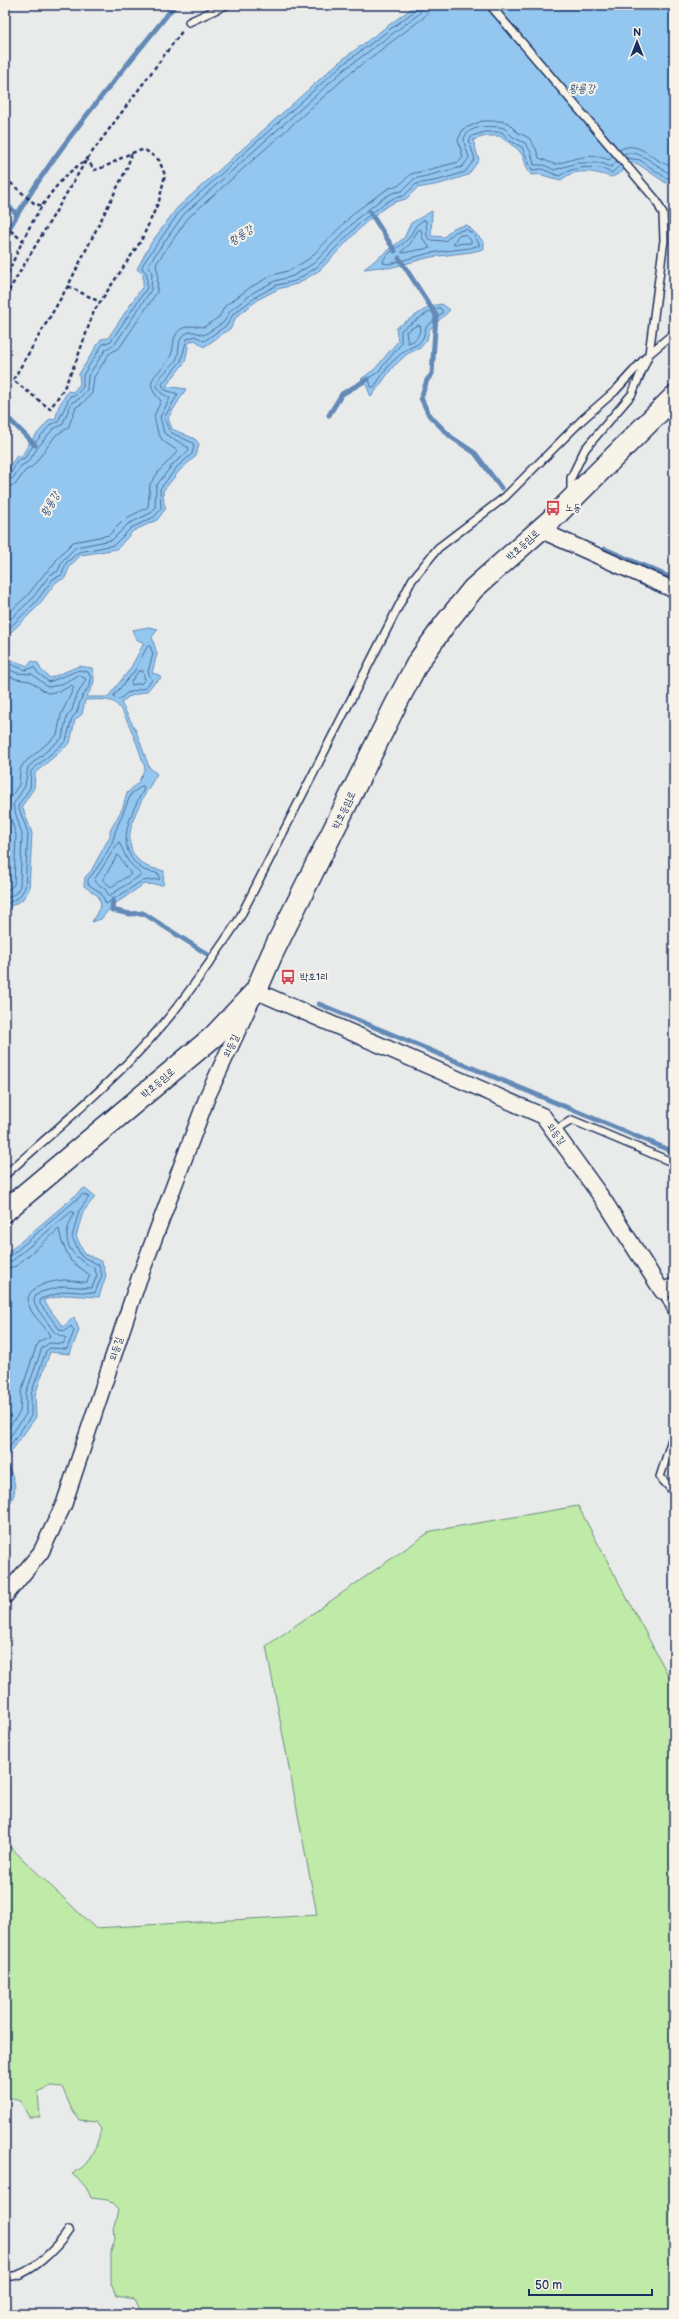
<svg xmlns="http://www.w3.org/2000/svg" width="679" height="2319" viewBox="0 0 679 2319" font-family="'Balsamiq Sans','Poor Story',sans-serif">
  <style>
    .green { fill: #bfeaa7; stroke: #6d8c82 }
    .water { fill: #93c7f0; stroke: #638ab6 }
    .lines { fill: none; stroke-linecap: round; stroke-linejoin: round }
    .shore { stroke: #4b6c98; stroke-width: 1 }
    .stream { stroke: #638ab6; stroke-width: 5 }
    .lane-casing { stroke: #1b2f5e; stroke-width: 10 }
    .street-casing { stroke: #1b2f5e; stroke-width: 18 }
    .secondary-casing { stroke: #1b2f5e; stroke-width: 24 }
    .path { stroke: #1b2f5e; stroke-width: 2.5; stroke-dasharray: 4 3; stroke-linecap: butt }
    .lane { stroke: #f7f3e8; stroke-width: 7 }
    .street { stroke: #f7f3e8; stroke-width: 15 }
    .secondary { stroke: #f7f3e8; stroke-width: 21 }
    .labels { text-anchor: middle; dominant-baseline: central; stroke-width: 4; stroke-linejoin: round; paint-order: stroke }
    .poi-label { font-size: 10px; fill: #1b2f5e; stroke: #f7f3e8; text-anchor: start }
    .street-label { font-size: 10px; fill: #1b2f5e; stroke: #f7f3e8 }
    .water-label { font-size: 11px; font-style: italic; fill: #395582; stroke: #f7f3e8 }
  </style>
  <rect width="100%" height="100%" fill="#e9ebeb"/>
  <filter id="ink" filterUnits="userSpaceOnUse"><feTurbulence type="fractalNoise" baseFrequency=".025" numOctaves="2"/><feDisplacementMap in="SourceGraphic" scale="8" xChannelSelector="R" yChannelSelector="G"/><feConvolveMatrix kernelMatrix="1 2 1 2 8 2 1 2 1" color-interpolation-filters="sRGB"/></filter>
  <g filter="url(#ink)">
    <path class="green" d="M578,1506L674,1686V2314H142L135,2299L116,2296L111,2284V2250L115,2239L114,2226L118,2210L108,2200L91,2198L86,2186L72,2174C91,2164 96,2149 101,2129L96,2122L79,2120L72,2110L62,2087L51,2086L38,2092L40,2117H29L20,2101L5,2097V1842L95,1928L317,1915L266,1646L431,1531Z"/>
    <path class="water" d="M416,5H674V180L666,183L638,164L628,162L622,172L612,177C595,172 576,167 561,180C548,178 543,173 531,175C525,168 526,159 520,152C517,147 506,142 500,136H486L473,140L479,160L468,175L440,184L417,188L406,199L395,202L384,208L365,223L320,270L297,284L278,289L259,299L236,317L231,328L204,347L195,340L189,342L185,362L166,386L186,389L168,418L172,429L195,439L199,444L196,456L180,470L163,491L164,504L166,508L157,520L133,531L117,549L81,555L70,566L65,578L56,582L38,606L6,637L11,642L5,649V475L17,455L22,456L30,442L50,419L55,420L59,406L68,391L73,392L80,384L79,374L101,339L108,338L143,286V274L137,269L151,243L177,208L339,62Z
      M432,211L431,236L444,237L453,228L467,225L484,242V249L471,252L431,257L389,268L380,267L364,269L404,238L411,223Z
      M442,304L450,310L429,330L427,340L420,348L407,354L393,367L371,397L365,382L361,379L375,369L398,341L396,328L430,306Z
      M149,627L158,629L152,637L157,654L152,673L159,675L161,678L154,683L147,691L128,697L121,703L136,731L149,767L157,774C143,798 110,845 146,866C151,869 159,869 164,871L163,885L144,884L112,906L101,919L92,922L101,905L98,896L84,886L85,877L91,871L110,836V831L123,807L127,793L138,783L145,768C140,753 127,712 115,703C109,698 93,700 85,700L82,714L75,720L70,743L35,773L34,788L22,806L32,833L29,890L22,900L7,908L5,916V651L6,658L28,666L32,661L38,663L41,670L50,678L79,666L92,668C96,681 94,686 86,697H108L130,669L144,643L136,639L132,630Z
      M84,1188L95,1197L83,1212L76,1236L84,1253L102,1262L106,1275L99,1297L66,1295L43,1300L63,1327L74,1317L79,1330L70,1354L50,1352L35,1395L36,1417L5,1460C17,1484 19,1489 5,1513V1255Z"/>
    <g class="lines">
      <path class="shore" d="M619,150C641,137 655,166 674,166
        M623,154C638,148 655,165 667,172H674
        M626,158L640,160L666,178L674,177
        M424,220L426,221L427,236L430,240L445,241L455,232L466,229L473,234L480,245L470,248L430,253L389,264L383,263C383,254 400,247 406,241C415,233 411,226 424,220Z
        M419,229L421,230L423,239L430,248L402,253V251L410,244Z
        M465,235L471,240V243L453,244L458,236Z
        M440,308L443,312L426,327L423,338L418,344L404,351L390,364L374,387H371L369,378L378,372L401,344V330L432,310Z
        M418,325L421,327C419,335 417,341 408,343L406,332Z
        M5,476L10,475L18,460L25,458L34,444L51,424L58,422L70,396L76,395L83,387V375L103,344L111,341L147,288V274L142,268L143,264L180,211L342,65L416,10L418,5
        M5,481L13,478L21,466L29,461L38,447L53,429L62,425L72,402L79,399L87,390L88,376L106,349L115,344L151,290L152,273L148,265L184,214L345,69L419,14L423,5
        M5,487L15,485L25,471L33,466L56,435L68,428L76,407L83,403L92,393L94,377L109,354L120,347L157,292L158,274L156,264L188,218L349,74L423,18L428,12L429,5
        M5,616L27,596L45,573L53,566L58,557L73,542L109,535L125,519L148,507L150,484L159,471L178,451L163,441L158,433L154,416L161,401C138,377 163,375 171,355C173,351 173,345 174,340C177,325 192,325 204,327L219,317L225,306L251,287L273,275L291,270L310,258L355,212L377,196L389,188L398,186L411,174L459,162L463,157L458,140L463,129L482,121H500L508,123L517,132L529,138L536,149L539,158C543,159 553,165 557,164C574,159 591,152 609,160L613,156
        M5,624L31,600L50,575L58,571L63,560L76,547L112,540L128,524L151,513L155,508L156,486L173,464L188,452L189,448L164,433L160,417L170,398L161,393L157,386C158,374 172,369 177,358C180,351 177,340 184,335C191,329 197,333 204,335L224,322L230,311L254,292L275,281L293,276L314,263L359,217L379,201L392,193L402,191L414,179L462,167L469,158C468,152 464,145 464,140C465,125 494,125 504,128L513,137L525,143L531,152L534,165H544L554,170L577,163H601L611,167L617,161
        M5,632L35,603L53,579L62,575L66,563L79,552L114,545L131,528L154,517L161,509L160,489L177,467L192,454L194,446L193,443L170,432L164,418L178,394L165,390L162,384L181,361L187,339L195,336L204,341L227,325L233,314L257,296L277,285L295,281L317,267L363,220L382,205L394,198L404,196L416,184L439,180L465,172L475,159L469,141L472,136L485,132H502L510,141L522,147L532,170L542,169L559,176C570,168 586,166 600,168C604,169 608,172 612,173L620,165
        M150,646L153,654L148,672L152,680L145,688L127,693L119,700L114,698V695L134,672L147,647Z
        M5,662L26,670L34,667L38,673L49,682L79,670L88,672L91,678L90,685L81,699L77,712L72,718L66,741L31,771L30,788L18,806L28,833L25,888L19,897L5,905
        M5,668L17,673L32,674L48,687L60,685L79,675L86,679L76,697L72,710L67,716L62,738L28,767L25,786L13,805L22,834L20,886L16,893L5,899
        M139,671H143L145,680L142,683L132,685L131,682Z
        M5,674L16,679L30,681L47,693L61,691L72,685L74,687L61,715L57,735L23,764L20,770L19,785L8,801V809L16,835L14,885L5,892
        M143,786L144,789C130,814 112,850 144,870C148,872 155,872 159,874L160,879L142,881L106,904L101,893L88,884V879C97,870 114,844 115,832L131,794Z
        M119,842L128,861L141,875L109,896L105,889L94,881Z
        M118,855L131,874L111,887L103,880Z
        M5,1258L9,1257L83,1194L89,1197L79,1211L72,1237L81,1256L99,1265L102,1275L95,1293L66,1291L40,1299V1304L60,1330L65,1331L71,1326L74,1331L67,1349L50,1348L46,1351L31,1394V1416L5,1453
        M5,1263L12,1261L72,1211L74,1213C71,1220 67,1228 67,1235C66,1252 82,1262 94,1268L97,1275L92,1288L64,1286L41,1292L35,1296L34,1302L36,1307L55,1333L66,1338L63,1344L49,1343L42,1348L26,1393V1414L5,1444
        M5,1269L16,1266L59,1229L62,1242L71,1261L90,1275L87,1282C80,1283 73,1280 65,1280C51,1281 20,1287 30,1308C34,1318 45,1325 50,1336L40,1341L36,1347L21,1392L20,1412L5,1433"/>
      <path class="stream" d="M5,203L17,214
        M370,212L395,251
        M5,236C51,152 116,80 175,5
        M399,258L436,315L432,374L427,380L421,398L429,415L451,437L475,453L501,488
        M5,415L35,445
        M329,415L342,394L368,379
        M605,549L674,579
        M113,900L112,910L130,914L143,913L207,954
        M319,1004L674,1152"/>
      <defs>
        <path id="lane" d="M490,5L656,200L663,214L664,240L649,354L632,394L585,449L571,478V493
          M189,22L226,5
          M554,1131L572,1120L674,1163
          M5,1175C60,1126 118,1078 165,1022C192,990 215,955 238,921L412,580L438,548L505,497L583,419L615,391L649,354L674,333
          M662,1291L674,1315
          M674,1433L660,1477L674,1492
          M5,2276C27,2280 58,2247 69,2230"/>
        <path id="street" d="M540,530L674,590
          M5,1596L41,1552L64,1504L139,1279L208,1095L256,991L543,1116L605,1202L662,1291L674,1286"/>
        <path id="secondary" d="M5,1211L214,1036L256,991L272,954L395,706L418,662L445,624L473,589L551,520L674,397"/>
      </defs>
      <use href="#lane" class="lane-casing"/>
      <use href="#street" class="street-casing"/>
      <use href="#secondary" class="secondary-casing"/>
      <path class="path" d="M5,178L35,204L43,206
        M5,226L22,240
        M5,280C20,245 38,204 65,177C71,170 80,165 87,159L94,170C114,166 124,152 145,150L159,160L165,175L159,201L141,241L94,311L77,359L63,390L50,409L13,380L68,286L127,168L132,152
        M68,286L100,302
        M5,297L87,159L183,30"/>
      <use href="#lane" class="lane"/>
      <use href="#street" class="street"/>
      <use href="#secondary" class="secondary"/>
    </g>
  </g>
  <defs>
    <symbol id="bus-bare" viewBox="-9 -9 18 18"><path d="M-5-6H5V4H4V6H2V4H-2V6H-4V4H-5ZM-3.5-4V0h7V-4ZM-3.5 1.2v1.5H-2V1.2ZM2 1.2v1.5H3.5V1.2Z" fill="#d1495b" stroke="#f7f3e8" stroke-width="2.5" paint-order="stroke"/></symbol>
  </defs>
  <g fill-rule="evenodd">
    <use href="#bus-bare" x="542" y="497" width="22" height="22"/>
    <use href="#bus-bare" x="277" y="966" width="22" height="22"/>
  </g>
  <g class="labels">
    <g class="poi-label">
      <text x="565" y="508">노동</text>
      <text x="300" y="977">박호1리</text>
    </g>
    <g class="street-label">
      <text transform="translate(523 545) rotate(-42)">박호등임로</text>
      <text transform="translate(344 810) rotate(-64)">박호등임로</text>
      <text transform="translate(231 1046) rotate(-65)">외등길</text>
      <text transform="translate(158 1083) rotate(-40)">박호등임로</text>
      <text transform="translate(556 1134) rotate(54)">외등길</text>
      <text transform="translate(116 1349) rotate(-72)">외등길</text>
    </g>
    <g class="water-label">
      <text x="582" y="88">황룡강</text>
      <text transform="translate(241 235) rotate(-33)">황룡강</text>
      <text transform="translate(50 504) rotate(-60)">황룡강</text>
    </g>
  </g>
  <rect width="679" height="2319" fill="none" stroke="#f7f3e8" stroke-width="20"/>
  <rect x="10" y="10" width="659" height="2299" fill="none" stroke="#1b2f5e" stroke-width="1.5" filter="url(#ink)"/>
  <g transform="translate(637 42)" stroke="#f7f3e8" stroke-width="3" paint-order="stroke">
  <path d="M0-3L7 15L0 10L-7 15Z" fill="#1b2f5e"/>
  <text y="-6" font-size="11" font-weight="bold" text-anchor="middle" fill="#1b2f5e">N</text>
  </g>
  <path d="M529 2289v6h123v-6" fill="none" stroke="#1b2f5e" stroke-width="2"/>
  <text x="535" y="2289" font-size="12" fill="#1b2f5e" stroke="#f7f3e8" stroke-width="3" paint-order="stroke">50 m</text>
</svg>
